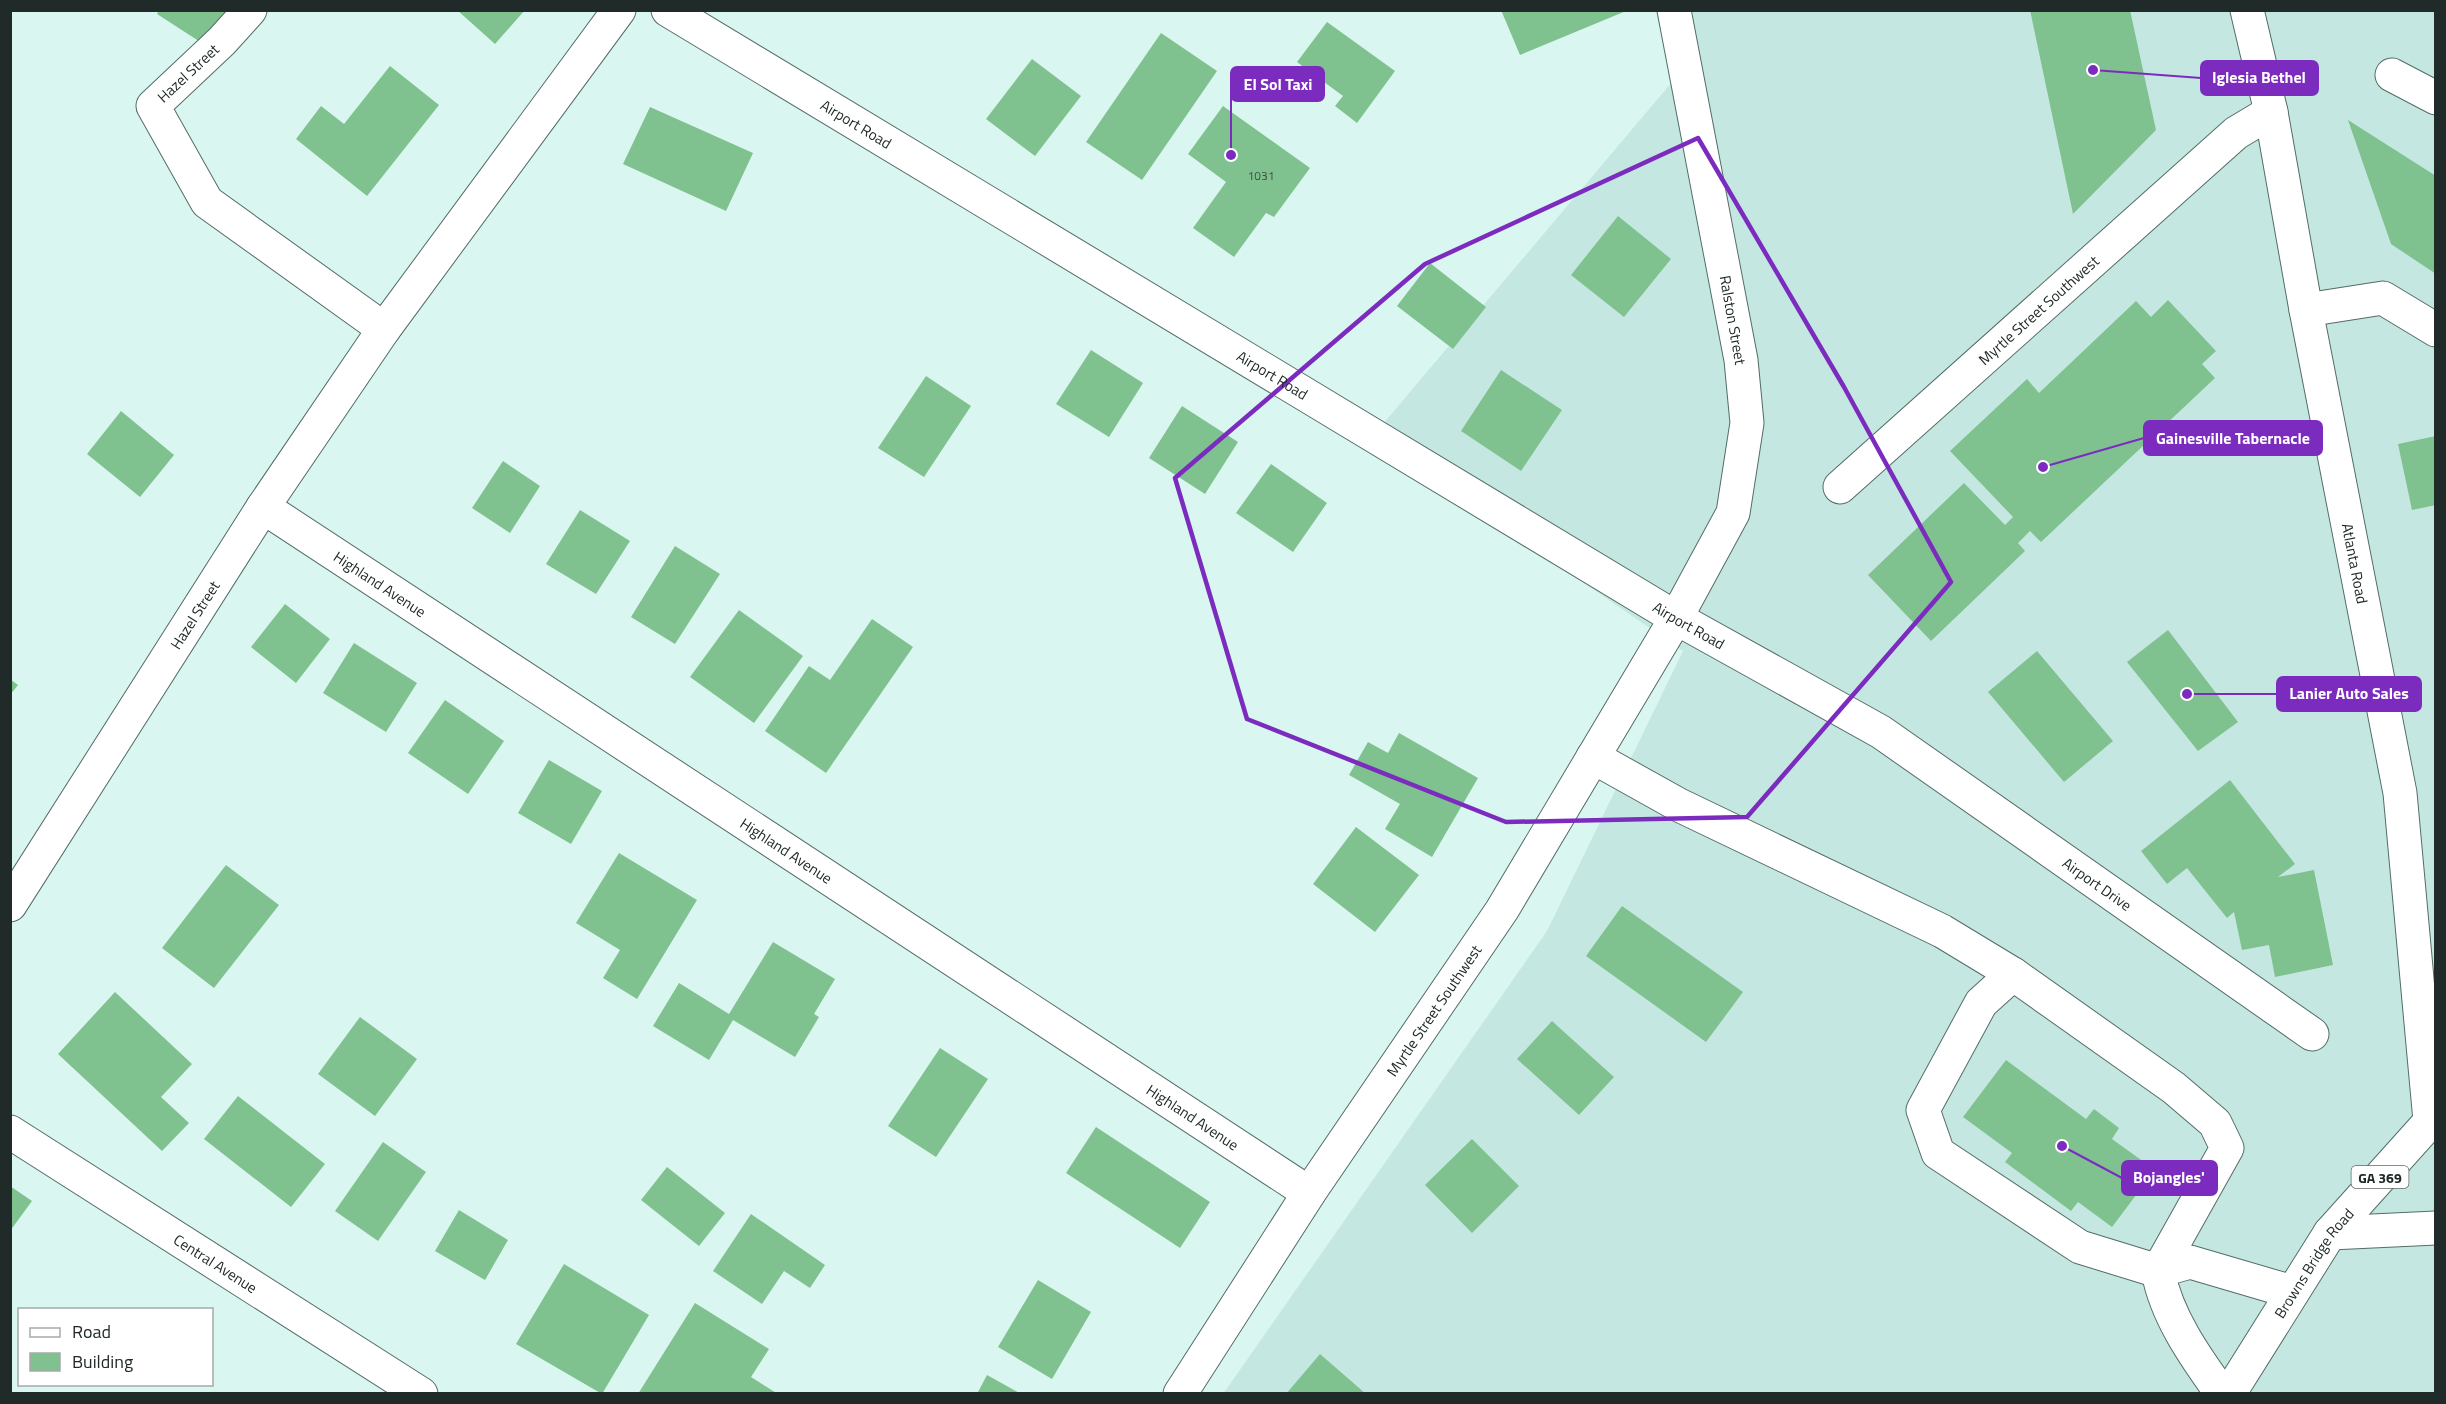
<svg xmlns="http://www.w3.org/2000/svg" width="2446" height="1404" viewBox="0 0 2446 1404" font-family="'Titillium Web',sans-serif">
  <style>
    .built { fill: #c4e8e1 }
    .building { fill: #80c190 }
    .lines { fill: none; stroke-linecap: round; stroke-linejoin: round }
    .minor-casing { stroke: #546c67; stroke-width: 35 }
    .major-casing { stroke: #546c67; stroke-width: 35 }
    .minor { stroke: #fff; stroke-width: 33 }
    .major { stroke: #fff; stroke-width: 33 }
    .marked { fill: none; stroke: #7b2cbf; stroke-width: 4.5; stroke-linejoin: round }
    .labels { text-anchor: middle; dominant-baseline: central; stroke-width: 6; stroke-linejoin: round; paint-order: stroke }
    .number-label { font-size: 12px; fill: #385042 }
    .shield { fill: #fff; stroke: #636a68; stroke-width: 1.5 }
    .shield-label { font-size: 14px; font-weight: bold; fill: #202a28 }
    .street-label { font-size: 15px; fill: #202a28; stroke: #fff }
    .leader { fill: none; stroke: #7b2cbf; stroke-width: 2 }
    .callout-dot { fill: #7b2cbf; stroke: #fff; stroke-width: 2 }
    .callout { fill: #7b2cbf; stroke: #7b2cbf; stroke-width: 2 }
    .callout-label { font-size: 16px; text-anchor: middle; font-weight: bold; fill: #fff }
  </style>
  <rect width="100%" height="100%" fill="#daf6f0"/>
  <path class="built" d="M1656,11H2435V1393L1223,1394L1547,931L1683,651L1372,437L1672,82Z"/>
  <path class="building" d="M159,10H232L208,47L157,14Z
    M457,10H525L495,44Z
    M1501,10H1626V11L1520,55Z
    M2030,10H2130L2156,130L2073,214Z
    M1327,22L1395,71L1357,123L1335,106L1343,96L1297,62Z
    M1161,33L1217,71L1142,180L1086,142Z
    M1032,59L1081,96L1035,156L986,119Z
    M390,66L439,105L367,196L296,139L321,106L344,124Z
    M1223,106L1310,168L1274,217L1266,213L1234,257L1193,228L1226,182L1188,154Z
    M650,107L753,153L726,211L623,164Z
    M2348,120L2436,176V274L2391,244Z
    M1618,216L1671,259L1624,317L1571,275Z
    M1430,263L1486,307L1453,349L1397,306Z
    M2168,300L2216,351L2202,364L2215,378L2041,542L2030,531L2018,543L2025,551L1931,641L1868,575L1964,483L2005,525L2013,517L1950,451L2027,379L2039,393L2136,301L2151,317Z
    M1091,350L1143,383L1109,437L1056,404Z
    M1501,370L1562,410L1521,471L1461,431Z
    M926,376L971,406L924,477L878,448Z
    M1182,406L1238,442L1205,494L1149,458Z
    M121,411L174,455L140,497L87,454Z
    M2436,436V505L2412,510L2398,444Z
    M503,461L540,486L510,533L472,508Z
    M1271,464L1327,503L1293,552L1236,513Z
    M580,510L630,541L596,594L546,564Z
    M675,546L720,574L675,644L631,617Z
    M285,604L330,639L296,683L251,647Z
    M739,610L803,656L754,723L690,677Z
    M872,619L913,647L826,773L765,731L809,666L830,680Z
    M2168,630L2238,722L2198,751L2127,662Z
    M354,643L417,683L386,732L323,693Z
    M2037,651L2113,741L2064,782L1988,692Z
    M10,679L18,685L10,695Z
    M445,700L504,741L468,794L408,753Z
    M1399,733L1478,778L1432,857L1385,829L1400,804L1349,775L1368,742L1388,753Z
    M549,760L602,791L571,844L518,813Z
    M2230,780L2295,864L2278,877L2314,870L2333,965L2275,977L2269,945L2242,950L2234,912L2227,918L2187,868L2167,884L2141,851Z
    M1356,827L1419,875L1375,932L1313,884Z
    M619,853L697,900L637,999L603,978L620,950L576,923Z
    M226,865L279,905L214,988L162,948Z
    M1622,906L1743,992L1706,1042L1586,956Z
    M773,942L835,979L814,1014L819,1017L795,1057L733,1020L709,1060L653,1026L679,983L729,1014Z
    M115,992L192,1064L161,1097L189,1123L162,1151L58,1054Z
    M360,1017L417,1059L375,1116L318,1074Z
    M1552,1021L1614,1077L1579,1115L1517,1059Z
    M940,1048L988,1079L936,1157L888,1126Z
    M2006,1060L2086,1119L2094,1109L2119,1128L2112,1139L2155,1170L2112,1227L2078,1202L2071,1211L2005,1162L2012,1153L1963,1117Z
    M238,1096L325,1164L291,1207L204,1139Z
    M1096,1127L1210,1202L1180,1248L1066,1173Z
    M1472,1139L1519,1186L1472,1233L1425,1185Z
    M383,1142L426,1172L378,1241L335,1211Z
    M667,1167L725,1213L699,1246L641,1200Z
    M10,1186L32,1201L10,1231Z
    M459,1210L508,1240L485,1280L435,1251Z
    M751,1214L825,1265L810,1288L784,1271L762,1304L713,1271Z
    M564,1264L649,1315L602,1394L516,1344Z
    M1038,1280L1091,1312L1052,1379L998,1347Z
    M695,1303L769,1349L751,1377L778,1394H638Z
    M1320,1354L1366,1394H1286Z
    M987,1375L1021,1394H977Z"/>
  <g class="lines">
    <defs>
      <g id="minor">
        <path d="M250,10L222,41L153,106L207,202L384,329"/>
        <path id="s1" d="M668,10L1676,618L1881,732L2312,1034"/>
        <path d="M2392,75L2436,98"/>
        <path d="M2306,310L2383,298L2436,330"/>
        <path id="s2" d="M1840,487L2236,133L2271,112"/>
        <path id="s3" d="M263,507L1309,1193"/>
        <path d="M1593,757L1679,805L1942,931L2013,974L2174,1088L2215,1123L2227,1148L2158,1271C2166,1316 2196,1358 2222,1394"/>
        <path id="s4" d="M10,905L263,507L384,329L619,10"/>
        <path d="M2013,974L1981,1003L1923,1110L1938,1153L2080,1247L2158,1271L2190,1262L2292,1292"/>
        <path id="s5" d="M10,1132L421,1394"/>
        <path d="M2330,1233L2436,1228"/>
        <path id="s6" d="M1180,1394L1309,1193L1502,910L1676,618L1733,513L1747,423L1741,360L1674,10"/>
      </g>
      <g id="major">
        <path id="s7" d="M2247,10L2271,112L2306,310L2400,793L2430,1121"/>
        <path id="s8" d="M2229,1394L2330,1233L2436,1115"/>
      </g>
    </defs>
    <use href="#minor" class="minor-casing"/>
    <use href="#major" class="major-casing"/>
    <use href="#minor" class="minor"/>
    <use href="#major" class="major"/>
  </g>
  <path class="marked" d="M1698,138L1844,387L1951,582L1747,817L1506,822L1247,719L1175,478L1425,264Z"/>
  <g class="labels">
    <g class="number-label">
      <text x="1261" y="175">1031</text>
    </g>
    <rect class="shield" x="2351.5" y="1166" width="57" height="22" rx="4.5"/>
    <g class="shield-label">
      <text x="2380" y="1177">GA 369</text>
    </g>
    <g class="street-label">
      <text transform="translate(188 73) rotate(-43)">Hazel Street</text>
      <text stroke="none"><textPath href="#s1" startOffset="220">Airport Road</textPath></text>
      <text stroke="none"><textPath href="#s2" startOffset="266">Myrtle Street Southwest</textPath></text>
      <text transform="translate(1733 320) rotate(80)">Ralston Street</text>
      <text stroke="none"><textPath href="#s1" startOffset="706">Airport Road</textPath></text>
      <text stroke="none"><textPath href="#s7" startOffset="564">Atlanta Road</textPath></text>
      <text stroke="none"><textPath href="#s3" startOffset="140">Highland Avenue</textPath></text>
      <text stroke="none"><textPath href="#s4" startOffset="344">Hazel Street</textPath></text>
      <text stroke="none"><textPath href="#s1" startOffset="1192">Airport Road</textPath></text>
      <text stroke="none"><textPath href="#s3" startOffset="626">Highland Avenue</textPath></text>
      <text stroke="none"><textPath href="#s1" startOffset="1676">Airport Drive</textPath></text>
      <text stroke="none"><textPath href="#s6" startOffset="460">Myrtle Street Southwest</textPath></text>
      <text stroke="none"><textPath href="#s3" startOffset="1112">Highland Avenue</textPath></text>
      <text stroke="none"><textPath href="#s5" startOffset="244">Central Avenue</textPath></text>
      <text stroke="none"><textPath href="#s8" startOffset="156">Browns Bridge Road</textPath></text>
    </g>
  </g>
  <path class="leader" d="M2093 70L2201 78M1231 155L1231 84M2043 467L2144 438M2187 694L2277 694M2062 1146L2122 1178"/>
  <g class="callout-dot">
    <circle cx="2093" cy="70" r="6"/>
    <circle cx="1231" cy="155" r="6"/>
    <circle cx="2043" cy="467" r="6"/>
    <circle cx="2187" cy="694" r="6"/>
    <circle cx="2062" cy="1146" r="6"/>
  </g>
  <g class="callout">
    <rect x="2201" y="61" width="117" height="34" rx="6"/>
    <rect x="1231" y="67" width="93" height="34" rx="6"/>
    <rect x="2144" y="421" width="178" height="34" rx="6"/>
    <rect x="2277" y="677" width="144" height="34" rx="6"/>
    <rect x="2122" y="1161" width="95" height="34" rx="6"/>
  </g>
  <g class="callout-label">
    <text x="2259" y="83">Iglesia Bethel</text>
    <text x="1278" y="90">El Sol Taxi</text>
    <text x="2233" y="444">Gainesville Tabernacle</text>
    <text x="2349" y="699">Lanier Auto Sales</text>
    <text x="2169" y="1183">Bojangles'</text>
  </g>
  <rect width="2446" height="1404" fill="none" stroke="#202a28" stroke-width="24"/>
  <rect x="18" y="1308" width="195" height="78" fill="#ffffff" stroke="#a6aaa9" stroke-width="1.5"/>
  <rect x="30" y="1328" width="30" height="9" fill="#ffffff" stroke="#a6aaa9" stroke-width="1.5"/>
  <text x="72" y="1338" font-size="18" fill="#202a28">Road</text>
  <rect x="30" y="1353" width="30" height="18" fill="#80c190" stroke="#a6aaa9" stroke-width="1.5"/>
  <text x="72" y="1368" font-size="18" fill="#202a28">Building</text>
</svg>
